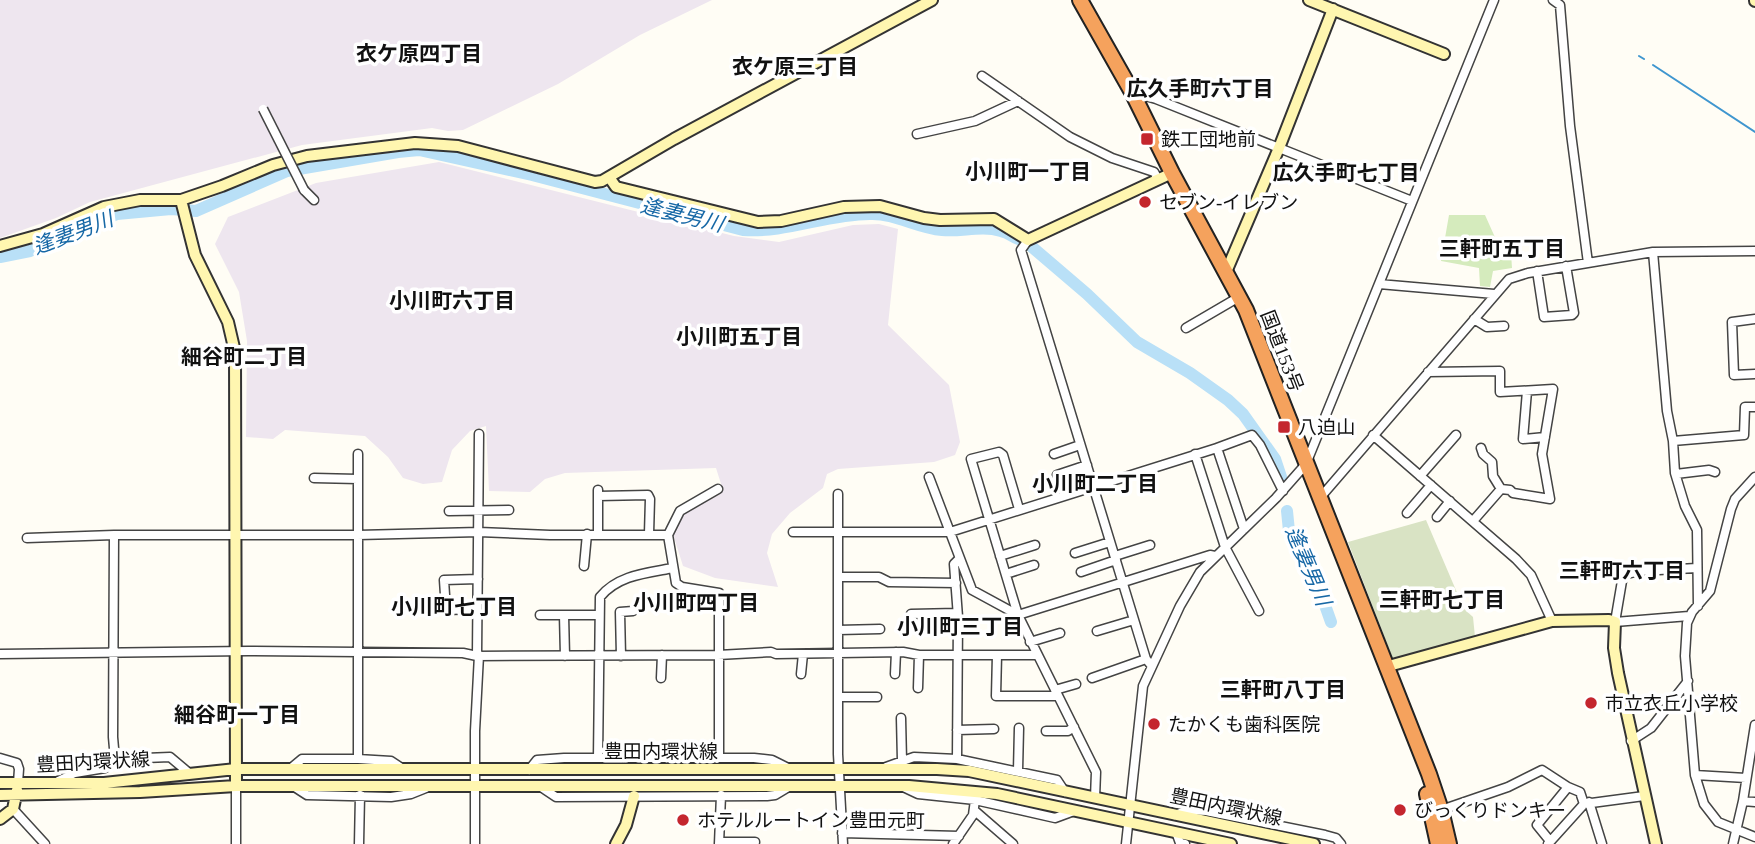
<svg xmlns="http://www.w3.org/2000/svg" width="1755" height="844" viewBox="0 0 1755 844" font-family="'Times New Roman','Noto Sans JP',serif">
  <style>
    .industrial { fill: #eee6ef }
    .green { fill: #d5ebbd }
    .cemetery { fill: #d9e3c4 }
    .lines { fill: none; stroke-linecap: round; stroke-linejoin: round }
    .stream { stroke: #3f96cf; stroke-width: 2 }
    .river { stroke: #b9e0f7; stroke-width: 12 }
    .street-casing { stroke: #444; stroke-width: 11 }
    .secondary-casing { stroke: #333; stroke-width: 14 }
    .highway-casing { stroke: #222; stroke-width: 18 }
    .street { stroke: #fff; stroke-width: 8 }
    .secondary { stroke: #fff6b0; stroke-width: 10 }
    .highway { stroke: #f5a25d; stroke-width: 14 }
    .street-bridge-casing { stroke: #444; stroke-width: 11; stroke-linecap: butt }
    .street-bridge { stroke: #fff; stroke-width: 8 }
    .poi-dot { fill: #c4262e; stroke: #fff; stroke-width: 2.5 }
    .labels { text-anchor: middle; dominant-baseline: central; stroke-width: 7; stroke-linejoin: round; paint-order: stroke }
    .poi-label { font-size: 19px; fill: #111; stroke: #fff; text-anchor: start }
    .street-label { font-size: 19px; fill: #111; stroke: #fff }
    .neighbourhood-label { font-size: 21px; font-weight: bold; fill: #111; stroke: #fff }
    .water-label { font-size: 21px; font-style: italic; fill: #1768a6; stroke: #fff }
  </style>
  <rect width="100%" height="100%" fill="#fffdf5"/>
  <path class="industrial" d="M0,0H712L640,35L558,84L463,130L448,131L432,128L302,145L90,202L56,218L0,238Z
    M439,162L734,236L779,242L853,225L879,224L898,229L888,325L949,385L960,442L955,455L934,462L838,469L827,474L823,488L790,513L772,534L767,553L778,587L715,578L683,566L672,531L689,506L722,487L716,468L565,473L545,479L530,492L489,491L486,426L470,431L452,450L442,482L423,484L403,478L388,457L365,436L285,430L273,439L246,437L247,341L239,292L215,244L228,217L316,183Z"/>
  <path class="green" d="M1449,215H1485L1498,244L1511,253L1512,268L1493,271L1490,287L1480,286L1479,268L1441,261Z"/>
  <path class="cemetery" d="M1426,520L1464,609L1473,617L1475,637L1394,662L1348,542Z"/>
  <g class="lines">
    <path class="stream" d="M1639,56L1644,59
      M1653,65L1755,132"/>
    <path class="river" d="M0,257L30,251L117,214L171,209L196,211L287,171L398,152L419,150L532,175L743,230C787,233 826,214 870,214C895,213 917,228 942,230C962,232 981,225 1001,231C1011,233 1013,239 1025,241L1087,294L1137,342L1190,373L1228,400L1243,414L1275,459L1282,480
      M1287,511L1289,531L1315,577L1331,622"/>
    <defs>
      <path id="street" d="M1553,0L1560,5L1570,126L1588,263
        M982,76L1070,137L1112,158L1154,172L1158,179
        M1132,92L1156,99L1412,201
        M917,134L975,121L1018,101
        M304,190L314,200
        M1028,240L1021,250L1146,659L1151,665
        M1653,252L1667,411L1673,441L1675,473L1685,506L1697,530L1698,606
        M1537,271L1544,317L1572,315L1574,313L1566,266
        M1379,284L1494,294
        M1474,319L1487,327L1504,326
        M1755,319L1732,322L1734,375L1755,374
        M1186,328L1239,297
        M1428,372L1500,371V392L1553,389L1542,454L1550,499L1513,493L1510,490L1501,489L1493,476L1492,462L1483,454L1481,448
        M1527,391L1523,439L1545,437
        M1373,435L1516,559L1531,575L1552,621
        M1673,441L1744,435L1745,407H1755
        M1217,448L1252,435L1260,445L1283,491
        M1054,454L1080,445
        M1195,454L1225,547L1259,611
        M1676,474L1709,470L1715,472
        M1057,475L1087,465
        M1420,476L1456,435
        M929,477L972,590L1018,615L1210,555L1215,556
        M1755,477L1735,499L1731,509L1710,591L1692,612L1687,623L1685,656L1695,775L1704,804L1718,822L1755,837
        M314,478L358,479
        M598,490V533
        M838,494V754L843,844
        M598,496L648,495L650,499L649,534
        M1319,499L1509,279L1528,273L1653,252L1755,251
        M1019,509L1003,455L999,452L971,459L1018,615L1096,772L1095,798
        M449,511L509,510
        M1407,513L1431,485
        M1437,517L1450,501
        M1473,521L1501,489
        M793,532H950L1217,448L1244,529
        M114,535L113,737L115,760
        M668,535L680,511L718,489
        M27,538L114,535H358L479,532L550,535H668L676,583L682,587L719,593V758
        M1075,553L1110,542
        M1000,556L1035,545
        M1115,556L1150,545
        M584,566L587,534
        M1081,572L1116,560
        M1006,574L1034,565
        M839,577H879L889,582L956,583
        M477,609L446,610L444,580L478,579
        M911,614L957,613
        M540,615H564
        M1689,616L1615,622L1623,575L1639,571L1697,568
        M838,630L880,629
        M1097,631L1134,620
        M1030,642L1060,633
        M0,654L248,651L463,653L477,656
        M997,655L996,696H1058
        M477,656L718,655L771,652L776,654L903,652L919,655H1036
        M477,656L479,434
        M565,656L564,615H599
        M621,656L620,612L633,611
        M801,674L803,654
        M895,674L896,652
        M661,678L662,655
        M1092,678L1146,659
        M918,688L919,655
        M1055,690L1076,684
        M838,697H877
        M901,718L902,761
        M957,730L994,729
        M1046,731H1068L1074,727
        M1631,741L1651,728L1688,681
        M0,758L17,763L19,769L18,783
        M598,758L600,597C618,575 647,573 673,568
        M358,759V454
        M957,759L958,617L954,564L958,560
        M886,767L914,757L957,759L1057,780L1065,792
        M290,769L302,759H358L391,761L403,769
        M529,770L537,760L564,758H754L772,760L788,768
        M1018,771L1019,728
        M1695,775L1746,778
        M58,781L75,773L105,768L115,760L145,758L170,757L189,773
        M293,786L307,795L391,797L411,794L426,788
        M901,786L918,794L975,800L1055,818L1074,811
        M541,787L556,797L767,796L775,795L790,786
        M1743,801L1755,725
        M1589,802L1602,844
        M13,809L45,844
        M1441,810L1508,787L1542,770L1568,787
        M975,811L1013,844
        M1175,815L1188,810L1206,811L1325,835L1336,838L1341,844
        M1176,832L1180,843L1185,844
        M842,833L959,836
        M1550,841L1537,825L1568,787L1580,792L1584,804
        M719,842H755
        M236,844V786
        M359,844L360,795
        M475,844V731L479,655
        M719,844L721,795
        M953,844L973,815L975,800
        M1126,844L1143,686L1180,606L1200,572L1276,498L1306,464L1494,0
        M1548,844L1584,804L1644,796
        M1733,844L1743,801L1755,802"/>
      <path id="secondary" d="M1309,0L1444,54
        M1755,0V1
        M609,177L616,187L758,222L781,221L844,207L880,206L924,218L940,220L994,219L1028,240L1172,173
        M181,200L195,255L228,322L235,352L236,786
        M0,246L43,234L104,207L140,200H181L222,186L273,165L307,156L415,143L458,146L595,182L602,181L674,139L932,0
        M1226,272L1279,148L1333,9
        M1385,667L1552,621L1609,620L1615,622L1614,648L1618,673L1656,844
        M0,783H104L236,769H937L969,771L1314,844
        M0,795L140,792L236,786H909L997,794L1231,844
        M0,819L13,809L17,790
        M616,844L626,825L634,796"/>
      <path id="highway" d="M1080,0L1132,92L1172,173L1246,310L1429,774L1441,810L1449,844
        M1427,794L1438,844"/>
    </defs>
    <use href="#street" class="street-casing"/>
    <use href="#secondary" class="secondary-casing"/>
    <use href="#highway" class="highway-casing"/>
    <use href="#street" class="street"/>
    <use href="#secondary" class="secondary"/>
    <use href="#highway" class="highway"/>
    <defs>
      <path id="street-bridge" d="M263,109L304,190"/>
    </defs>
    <use href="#street-bridge" class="street-bridge-casing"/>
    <use href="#street-bridge" class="street-bridge"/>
  </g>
  <g class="poi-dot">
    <rect x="1140" y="132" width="14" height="14" rx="3.5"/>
    <circle cx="1145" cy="202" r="7"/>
    <rect x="1277" y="420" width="14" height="14" rx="3.5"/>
    <circle cx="1591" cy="703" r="7"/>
    <circle cx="1154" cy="724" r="7"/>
    <circle cx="1400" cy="810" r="7"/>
    <circle cx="683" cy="820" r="7"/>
  </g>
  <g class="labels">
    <g class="poi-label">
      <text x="1161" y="139">鉄工団地前</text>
      <text x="1159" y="202">セブン-イレブン</text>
      <text x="1298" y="427">八迫山</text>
      <text x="1605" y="703">市立衣丘小学校</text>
      <text x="1168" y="724">たかくも歯科医院</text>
      <text x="1414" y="810">びっくりドンキー</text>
      <text x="697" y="820">ホテルルートイン豊田元町</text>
    </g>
    <g class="street-label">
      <text transform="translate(1282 351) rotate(69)">国道153号</text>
      <text x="661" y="751">豊田内環状線</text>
      <text transform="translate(93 762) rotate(-3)">豊田内環状線</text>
      <text transform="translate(1226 807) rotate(12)">豊田内環状線</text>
    </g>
    <g class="neighbourhood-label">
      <text x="419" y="54">衣ケ原四丁目</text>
      <text x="795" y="67">衣ケ原三丁目</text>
      <text x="1200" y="89">広久手町六丁目</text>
      <text x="1028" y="172">小川町一丁目</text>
      <text x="1346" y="173">広久手町七丁目</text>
      <text x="1502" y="249">三軒町五丁目</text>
      <text x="452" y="301">小川町六丁目</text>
      <text x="739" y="337">小川町五丁目</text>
      <text x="244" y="357">細谷町二丁目</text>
      <text x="1095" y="484">小川町二丁目</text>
      <text x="1622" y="571">三軒町六丁目</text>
      <text x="1442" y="600">三軒町七丁目</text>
      <text x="696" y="603">小川町四丁目</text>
      <text x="454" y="607">小川町七丁目</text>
      <text x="960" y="627">小川町三丁目</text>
      <text x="1283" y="690">三軒町八丁目</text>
      <text x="237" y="715">細谷町一丁目</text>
    </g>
    <g class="water-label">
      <text transform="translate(682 215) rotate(14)">逢妻男川</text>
      <text transform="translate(73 233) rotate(-21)">逢妻男川</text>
      <text transform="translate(1308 566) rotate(67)">逢妻男川</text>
    </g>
  </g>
</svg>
